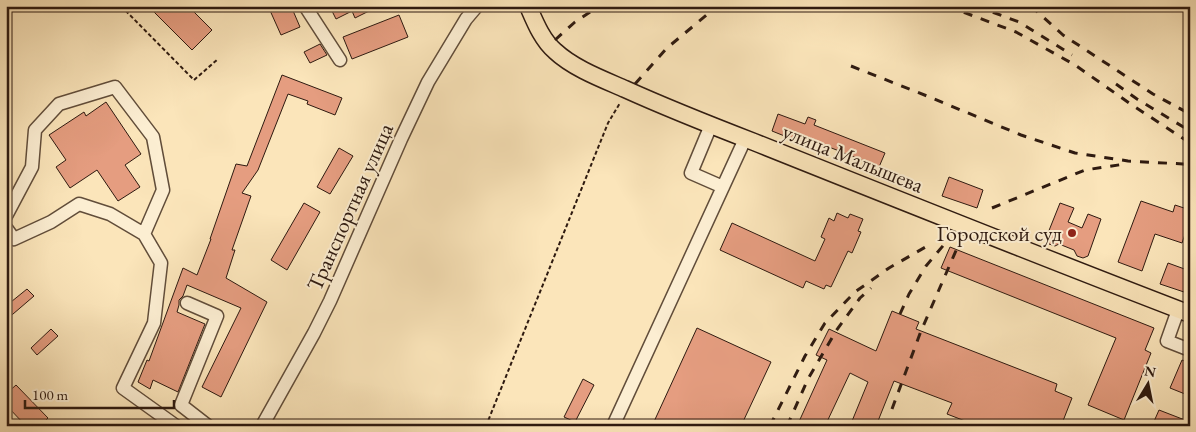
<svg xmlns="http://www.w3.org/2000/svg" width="1196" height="432" viewBox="0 0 1196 432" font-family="'EB Garamond',serif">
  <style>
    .building { fill: #e59d80; stroke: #2e1a10 }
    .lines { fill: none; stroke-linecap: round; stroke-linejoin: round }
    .minor-casing { stroke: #614d3a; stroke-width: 15 }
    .major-casing { stroke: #2e1a10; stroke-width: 19 }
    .path { stroke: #2e1a10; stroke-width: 2; stroke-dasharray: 4 2.5; stroke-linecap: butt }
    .minor { stroke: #fceed2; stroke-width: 12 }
    .major { stroke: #fbe5ba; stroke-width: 16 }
    .rail { stroke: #2e1a10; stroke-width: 3; stroke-dasharray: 9 9; stroke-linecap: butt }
    .poi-dot { fill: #8f2418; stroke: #fceed2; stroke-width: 2 }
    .labels { text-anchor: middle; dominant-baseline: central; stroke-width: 4; stroke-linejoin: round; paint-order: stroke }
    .street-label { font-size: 22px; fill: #2e1a10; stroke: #fceed2 }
    .poi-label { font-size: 22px; fill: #2e1a10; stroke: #fceed2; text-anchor: end }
  </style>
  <rect width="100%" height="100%" fill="#fbe5ba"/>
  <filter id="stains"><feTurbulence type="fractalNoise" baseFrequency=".004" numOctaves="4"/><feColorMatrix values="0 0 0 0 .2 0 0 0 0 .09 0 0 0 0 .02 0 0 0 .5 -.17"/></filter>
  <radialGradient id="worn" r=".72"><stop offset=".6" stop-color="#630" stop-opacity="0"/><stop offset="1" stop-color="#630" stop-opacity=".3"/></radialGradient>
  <path class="building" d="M148,6H188L212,30L192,50Z
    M268,6H291L300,27L281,35Z
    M337,6H379L355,18L352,11L336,19L331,9Z
    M399,15L408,37L352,59L343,37Z
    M320,44L327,55L310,63L304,52Z
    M282,75L342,98L335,115L307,104L308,101L288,94L258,170L242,193L251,196L232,250H235L226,278L267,302L221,397L202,387L241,308L187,285L183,296L179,300V305L177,312L205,324L178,392L153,380L150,389L138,382L147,360L149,361L183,268L197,275L211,239H210L236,164L247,166Z
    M106,102L141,154L125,165L140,187L118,201L97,170L70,188L56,167L66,160L49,135L84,112L86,116Z
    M778,114L805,124L808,117L816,120L814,125L885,153L879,167L809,139L807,145L772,131Z
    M339,148L353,156L330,194L317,187Z
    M949,177L983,190L977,208L942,196Z
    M1141,201L1173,212L1175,205L1190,210V220L1182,243L1155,234L1142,271L1118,262Z
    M304,203L320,212L287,270L271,260Z
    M1060,203L1074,208L1068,222L1082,228L1088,214L1101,219L1088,256L1083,258L1077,256L1074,250L1059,244L1055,246L1049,244L1046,238Z
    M837,213L848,218L850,214L863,219L858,231L861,232L852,253L848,251L831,287L826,285L824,289L806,281L803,288L720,250L732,223L815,261L825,239L821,237L829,218L834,221Z
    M950,247L1154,328L1145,350L1151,353L1124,420L1088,405L1116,338L941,268Z
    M1168,263L1190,271V294L1160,284Z
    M27,289L34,296L6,320V306Z
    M892,311L919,322L916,329L1057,384L1055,391L1072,398L1061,426H978L947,414L952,403L894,381L876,426H850L868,382L850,373L825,426H797L827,360L816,355L829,329L876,351Z
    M697,328L771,362L741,426H652Z
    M51,329L58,336L37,355L31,348Z
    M1182,360L1190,363V396L1170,388Z
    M583,379L594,385L575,422L564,417Z
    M16,385L48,418L40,426H26L6,405V394Z
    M1159,410L1190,422V426H1152Z"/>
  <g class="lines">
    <defs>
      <path id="minor" d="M305,6L340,60
        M711,125L691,173L723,187
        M6,216L32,167L35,130L59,104L115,87L153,137L163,190L144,234
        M6,228L14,239L51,222L79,204L110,214L144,234L161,263L154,323L123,388L176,426
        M187,303L217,316L181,405L208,426
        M1178,310L1167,341L1190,350
        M262,426L314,333L330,301L401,139L428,82L466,19L477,6
        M613,426L745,139"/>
      <path id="major" d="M528,6C535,22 542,40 555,51C573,68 602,79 625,89C667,108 710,125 754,142C899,200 1044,258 1190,314"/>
    </defs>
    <use href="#minor" class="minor-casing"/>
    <use href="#major" class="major-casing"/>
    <path class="path" d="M121,6L194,80L218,59
      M6,14L13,6
      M6,20L10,37L6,42
      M486,426L608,123L620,103"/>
    <use href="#minor" class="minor"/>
    <use href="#major" class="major"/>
    <path class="rail" d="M947,6L1016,32L1075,65L1132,105L1190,143
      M976,6L1019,22L1072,55
      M1031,6L1063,35L1153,94L1190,114
      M555,40L575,22L599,6
      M851,66L927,96L1021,135L1075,153L1128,161L1183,164L1190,165
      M635,84L667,48L709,13L721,6
      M1116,84L1137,99L1190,131
      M992,208L1085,170L1125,164
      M900,314L909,294L926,266L947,241
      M892,409L921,331L958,246
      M770,426L805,356L825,323L855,292L889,268L929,245
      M787,426L808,379L836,331L860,298L871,288"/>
  </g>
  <circle class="poi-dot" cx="1072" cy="233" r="5"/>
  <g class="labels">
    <g class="street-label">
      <text transform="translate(853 158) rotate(22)">улица Малышева</text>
      <text transform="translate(350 207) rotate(-66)">Транспортная улица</text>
    </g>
    <g class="poi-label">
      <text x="1062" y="233">Городской суд</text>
    </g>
  </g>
  <rect width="1196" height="432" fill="none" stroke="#fbe5ba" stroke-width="25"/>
  <rect x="8" y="8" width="1181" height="417" fill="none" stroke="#2e1a10" stroke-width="2.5"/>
  <rect x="12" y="12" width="1171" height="407" fill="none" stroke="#2e1a10"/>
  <g transform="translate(1148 384) rotate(10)" stroke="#fceed2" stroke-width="4" paint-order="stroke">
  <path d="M0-4L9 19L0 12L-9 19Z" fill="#2e1a10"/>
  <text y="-8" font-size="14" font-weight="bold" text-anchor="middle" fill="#2e1a10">N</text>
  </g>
  <path d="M25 400v8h149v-8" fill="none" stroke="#2e1a10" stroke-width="2.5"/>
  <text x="32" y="400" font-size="15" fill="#2e1a10" stroke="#fceed2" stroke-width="4" paint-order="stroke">100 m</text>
  <rect width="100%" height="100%" filter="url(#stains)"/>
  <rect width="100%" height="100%" fill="url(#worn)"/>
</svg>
